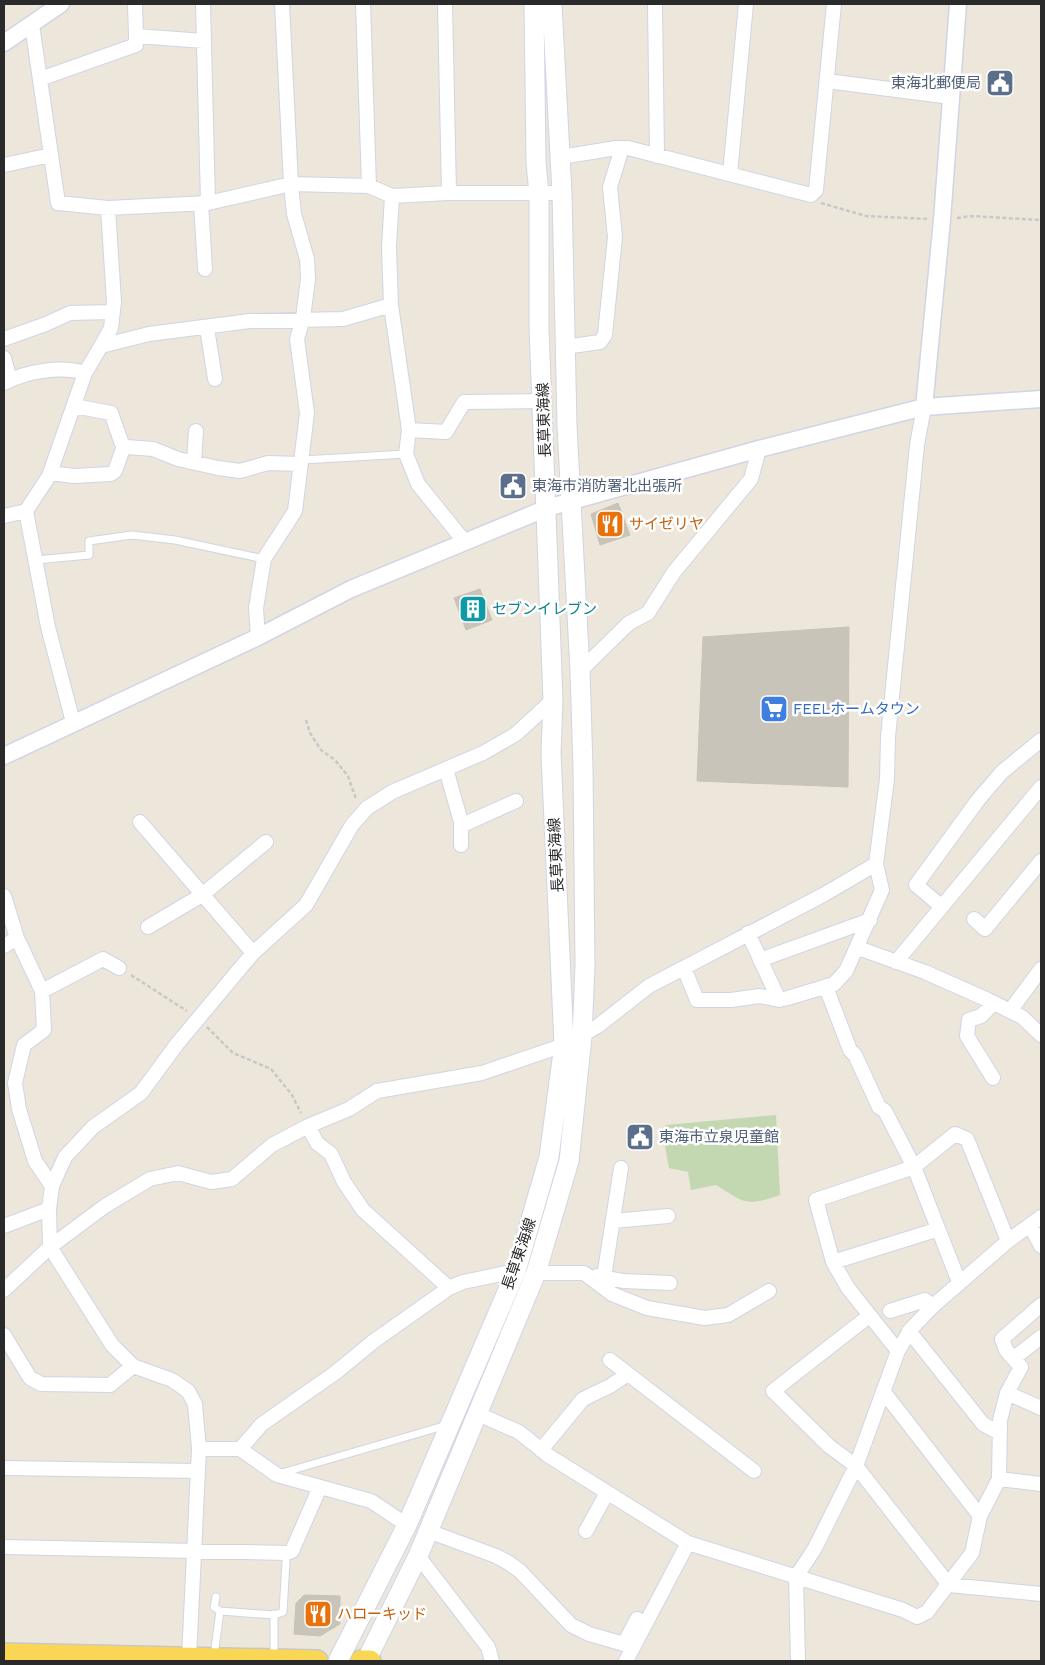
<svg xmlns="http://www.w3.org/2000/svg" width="1045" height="1665" viewBox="0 0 1045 1665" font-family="'Work Sans','Noto Sans JP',sans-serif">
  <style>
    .cemetery { fill: #c3d8b1 }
    .building { fill: #c8c4ba; stroke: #c9c2b5 }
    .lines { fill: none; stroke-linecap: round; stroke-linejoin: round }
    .service-casing { stroke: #d1d4e4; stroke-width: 9 }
    .minor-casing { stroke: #d1d4e4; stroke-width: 16 }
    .tertiary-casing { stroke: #d1d4e4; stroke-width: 19 }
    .secondary-casing { stroke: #d1d4e4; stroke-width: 21 }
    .primary-casing { stroke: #c8c8c8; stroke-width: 24 }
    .path { stroke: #c8c8c8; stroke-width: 2.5; stroke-dasharray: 4 2.5; stroke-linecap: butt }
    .service { stroke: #fff; stroke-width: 7 }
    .minor { stroke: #fff; stroke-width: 14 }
    .tertiary { stroke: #fff; stroke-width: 16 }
    .secondary { stroke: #fff; stroke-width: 19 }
    .primary { stroke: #f9d754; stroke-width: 21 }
    .labels { text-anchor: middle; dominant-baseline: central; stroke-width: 5; stroke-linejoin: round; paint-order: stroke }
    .service-label { font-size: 15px; fill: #4e5e75; stroke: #fff; text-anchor: start }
    .street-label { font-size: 15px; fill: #2a2a2a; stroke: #fff }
    .food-label { font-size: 15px; fill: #c56008; stroke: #fff; text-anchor: start }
    .culture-label { font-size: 15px; fill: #0d838f; stroke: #fff; text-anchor: start }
    .shop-label { font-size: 15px; fill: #366cbe; stroke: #fff; text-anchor: start }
  </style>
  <rect width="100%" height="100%" fill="#ede6db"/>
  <path class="cemetery" d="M776,1115L780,1195C746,1207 745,1203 716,1185L691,1190L688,1172L669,1168L662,1130L666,1125Z"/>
  <path class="building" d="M618,503L630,535L600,545L591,514Z
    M480,589L492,620L466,630L454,598Z
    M849,627L848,787L697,781L703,637Z
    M304,1595L340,1596V1624L320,1636L294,1634L296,1603Z"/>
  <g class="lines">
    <defs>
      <path id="service" d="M302,460L406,454
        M36,560L89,555V541L132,535L175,540L264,559
        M282,1473L447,1425
        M216,1597L214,1607L220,1611L274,1615L283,1612L286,1562
        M214,1656L220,1611
        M274,1657V1614"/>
      <path id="minor" d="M135,4L136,36L204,41
        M203,4L208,203
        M363,4L369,186
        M445,4L449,193
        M655,4L657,156
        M32,25L58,203L108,208L208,203L291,184L369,186L392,196L449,193H562
        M40,79L136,45V36
        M827,81L951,97
        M561,157L616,148H628L811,195L816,190L834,4
        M4,165L51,155
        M730,174L746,4
        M392,196L389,247L391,305L409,430L406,454L418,484L464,541
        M201,203L205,269
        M207,328L215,379
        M4,339L46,324L70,313L113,312
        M101,346L111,328L114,302L108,208
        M565,347L600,342L605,335L615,237L610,187L622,148
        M4,358L10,380
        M4,383C25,372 61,365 85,373
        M74,406L111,413L122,444L127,447L153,449L178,459L218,468L240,471L268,463L301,464
        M409,430L446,432L464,402L543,401
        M194,462L196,431
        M50,473L74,476L111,474L115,471L124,446
        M4,516L26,511
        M258,637L256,608L264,559L295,511L307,413L297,339L303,318L308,279L307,259L294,214L291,184L282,4
        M580,671L629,623L648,613L674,572L751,479L759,449
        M73,722L48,627L26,511L49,476L85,373L101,346L149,334L250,321L343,319L391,305
        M446,769L461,822V845
        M140,822L253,953
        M461,822L467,823L516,801
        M4,896L17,938L42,991L44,1030L24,1045L15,1083L19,1109L35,1161L52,1186
        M941,906L916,885L978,800L1002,772L1041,740
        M974,919L985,929L1041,861
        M148,927L202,895L266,842
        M748,933L779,1000
        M4,946L17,938
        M858,948L925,972L988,1000L1022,1017L1041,1035
        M760,960L870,920
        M896,962L1041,787
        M684,968L697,1000H731L760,996L779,1000L788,998L834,984L846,971L882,890L876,864L887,779L888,737L917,445L924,407
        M826,987L850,1050L855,1055L879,1107L885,1111L914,1167L959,1282
        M42,991L103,959L119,968
        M1010,1011L1041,969
        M993,1078L967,1036L969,1020L981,1016L994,1003
        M308,1126L317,1143L331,1154L344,1182L363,1210L449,1288
        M613,1221L668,1216
        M1030,1225L1041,1246
        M4,1226L49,1209
        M833,1262L936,1230
        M536,1273H584L612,1294L647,1308L705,1318L728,1315L769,1291
        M597,1276L623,1281L670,1283
        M604,1277L621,1168
        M4,1290L50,1247L105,1206L150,1179L178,1173L211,1182L232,1179L272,1145L308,1126L349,1109L377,1091L482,1073L564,1045L598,1026L649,986L823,895L876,864
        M890,1311L925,1300L933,1306
        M869,1316L773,1391L829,1446L856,1466L949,1585L1041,1594
        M909,1331L983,1424L998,1432
        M4,1335L30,1378L41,1384L110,1385L133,1366
        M898,1351L848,1288L833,1262L816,1200L914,1167L955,1134L967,1139L1008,1241
        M1014,1358L1041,1337
        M610,1360L754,1471
        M883,1391L980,1516
        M1007,1393L1041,1408
        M478,1414L519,1432L549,1456L688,1543L903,1610L917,1617L927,1612L972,1553L980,1516L999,1479L1000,1420L1007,1393L1021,1367L1006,1350L1002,1339L1041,1305
        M199,1449H240L277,1475L371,1501L407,1525
        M240,1449L262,1424L335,1373L374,1341L449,1288L463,1282L516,1271
        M541,1450L583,1399L610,1386L628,1374
        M4,1468L197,1471
        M999,1479L1041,1484
        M428,1531L496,1556L509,1563L520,1571L571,1625L589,1634L624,1644L637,1619L645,1623
        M586,1531L607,1493
        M4,1547L287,1553L292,1551L320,1487
        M418,1556L488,1647L492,1661
        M189,1658L199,1449L195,1404L188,1391L172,1380L133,1366L112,1345L50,1247L49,1209L52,1186L65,1157L93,1127L141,1093L177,1044L253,953L306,905L352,825L367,808L392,792L483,753L516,734L553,700
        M626,1661L688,1543
        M798,1661L796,1577L815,1548L856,1466L898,1351L911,1329L933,1306L1008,1241L1041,1217"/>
      <path id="tertiary" d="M4,43L61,4
        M924,407L942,220L958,4
        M4,756L258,637L351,589L547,508L759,449L924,407L1041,399"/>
      <path id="secondary" d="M338,1661L407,1525L516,1271L549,1157L564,1045L551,754L553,700L539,327V194L536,162L534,4
        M366,1661L418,1556L536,1273L569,1161L582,1037L585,966L583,767L580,671L567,426L562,193L552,4"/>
      <path id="primary" d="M4,1654L317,1661
        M361,1661H370"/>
    </defs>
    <use href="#service" class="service-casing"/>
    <use href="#minor" class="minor-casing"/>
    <use href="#tertiary" class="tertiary-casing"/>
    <use href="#secondary" class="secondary-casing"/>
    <use href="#primary" class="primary-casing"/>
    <path class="path" d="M821,203L866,216L927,219
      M957,218L970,216L1041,220
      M306,720L310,733L321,750L335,760L348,776L356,799
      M131,975L187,1011
      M207,1027L233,1053L271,1069L292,1095L301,1113"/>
    <use href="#service" class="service"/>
    <use href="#minor" class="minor"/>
    <use href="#tertiary" class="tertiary"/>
    <use href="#secondary" class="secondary"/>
    <use href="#primary" class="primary"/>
  </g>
  <defs>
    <symbol id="civic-square" viewBox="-11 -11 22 22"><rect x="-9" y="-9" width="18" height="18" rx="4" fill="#5c6f8a" stroke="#fff"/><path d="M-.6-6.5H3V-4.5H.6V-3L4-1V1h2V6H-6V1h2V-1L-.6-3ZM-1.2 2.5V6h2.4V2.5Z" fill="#fff"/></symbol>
    <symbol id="restaurant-square" viewBox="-11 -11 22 22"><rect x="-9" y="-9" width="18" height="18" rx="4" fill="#e8710a" stroke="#fff"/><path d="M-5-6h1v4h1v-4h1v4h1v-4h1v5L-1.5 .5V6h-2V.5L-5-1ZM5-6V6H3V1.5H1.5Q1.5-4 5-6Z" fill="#fff"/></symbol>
    <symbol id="building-square" viewBox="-11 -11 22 22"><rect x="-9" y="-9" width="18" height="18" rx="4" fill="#0f9aa8" stroke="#fff"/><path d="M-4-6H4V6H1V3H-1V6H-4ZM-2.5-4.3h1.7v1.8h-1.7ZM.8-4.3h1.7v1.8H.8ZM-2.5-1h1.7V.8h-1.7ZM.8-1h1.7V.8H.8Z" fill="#fff"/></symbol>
    <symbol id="supermarket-square" viewBox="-11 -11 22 22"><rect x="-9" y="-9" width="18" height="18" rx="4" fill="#3f7fe0" stroke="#fff"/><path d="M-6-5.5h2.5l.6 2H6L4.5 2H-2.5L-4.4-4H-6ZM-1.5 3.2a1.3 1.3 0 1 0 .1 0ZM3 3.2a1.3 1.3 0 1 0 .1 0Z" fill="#fff"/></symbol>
  </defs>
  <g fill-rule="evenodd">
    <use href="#civic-square" x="984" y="67" width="32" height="32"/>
    <use href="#civic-square" x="497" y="470" width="32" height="32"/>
    <use href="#restaurant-square" x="594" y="508" width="32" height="32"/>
    <use href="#building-square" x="457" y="593" width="32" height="32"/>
    <use href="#supermarket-square" x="758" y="693" width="32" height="32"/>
    <use href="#civic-square" x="624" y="1121" width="32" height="32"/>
    <use href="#restaurant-square" x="302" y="1598" width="32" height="32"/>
  </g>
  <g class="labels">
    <g class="service-label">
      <text x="981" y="83" text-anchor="end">東海北郵便局</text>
      <text x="532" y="486">東海市消防署北出張所</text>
      <text x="659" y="1137">東海市立泉児童館</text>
    </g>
    <g class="street-label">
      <text transform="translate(544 420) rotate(-92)">長草東海線</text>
      <text transform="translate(556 855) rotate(-93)">長草東海線</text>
      <text transform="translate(519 1254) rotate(-71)">長草東海線</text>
    </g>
    <g class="food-label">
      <text x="629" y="524">サイゼリヤ</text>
      <text x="337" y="1614">ハローキッド</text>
    </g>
    <g class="culture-label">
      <text x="492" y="609">セブンイレブン</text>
    </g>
    <g class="shop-label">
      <text x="793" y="709">FEELホームタウン</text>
    </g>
  </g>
  <rect width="1045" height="1665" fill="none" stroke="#2a2a2a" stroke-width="10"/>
</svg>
